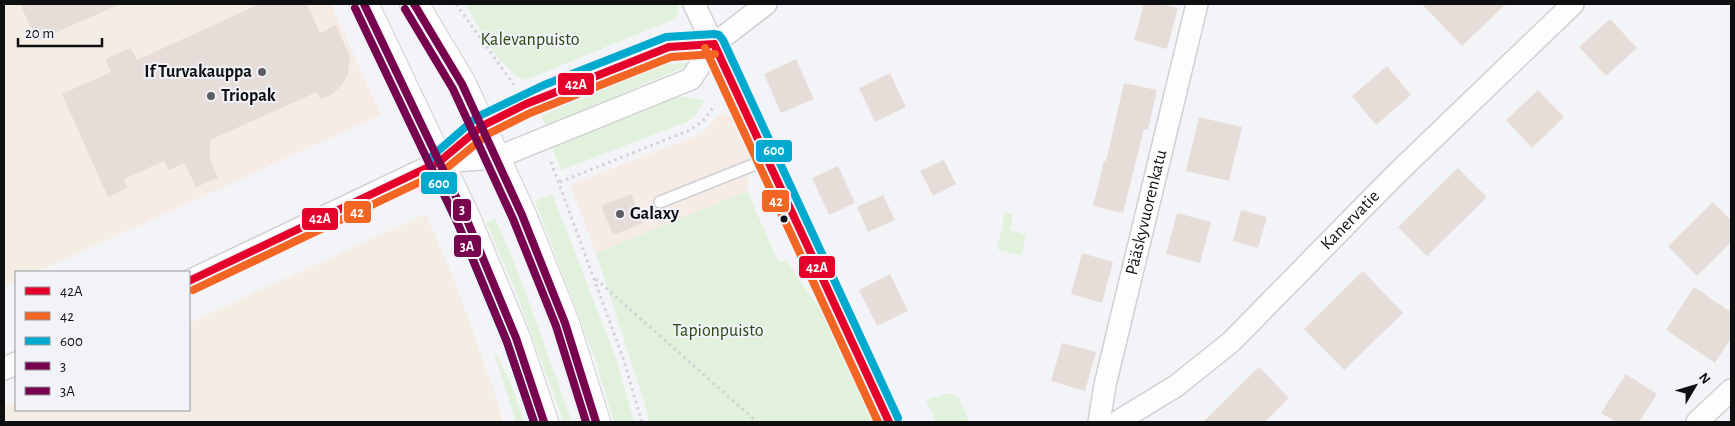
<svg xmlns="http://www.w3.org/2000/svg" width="1735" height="426" viewBox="0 0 1735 426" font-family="'Alegreya Sans',sans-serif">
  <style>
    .commercial { fill: #f7ebe6 }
    .industrial { fill: #f3ede3 }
    .green { fill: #e2f1db }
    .building { fill: #e7ddd8 }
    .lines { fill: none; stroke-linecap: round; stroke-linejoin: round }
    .lane-casing { stroke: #cfd0d3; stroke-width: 14 }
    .street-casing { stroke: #cfd0d3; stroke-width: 24 }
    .secondary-casing { stroke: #cfd0d3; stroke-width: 30 }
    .path { stroke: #d2d2d3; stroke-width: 3; stroke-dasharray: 2.5 4; stroke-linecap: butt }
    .lane { stroke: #fdfdfe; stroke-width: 11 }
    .street { stroke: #fdfdfe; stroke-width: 21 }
    .secondary { stroke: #fdfdfe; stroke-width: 28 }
    .bus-1-casing { stroke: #f1f3f9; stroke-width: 11 }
    .bus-2-casing { stroke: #f1f3f9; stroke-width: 11 }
    .bus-3-casing { stroke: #f1f3f9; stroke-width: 11 }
    .bus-4-casing { stroke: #f1f3f9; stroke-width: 11 }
    .bus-5-casing { stroke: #f1f3f9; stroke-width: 11 }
    .bus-1 { stroke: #e4002b; stroke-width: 8 }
    .bus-2 { stroke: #f26522; stroke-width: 8 }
    .bus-3 { stroke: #00a9ce; stroke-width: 8 }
    .bus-4 { stroke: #77034e; stroke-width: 8 }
    .bus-5 { stroke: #77034e; stroke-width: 8 }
    .poi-dot { fill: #5e5f62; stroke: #f1f3f9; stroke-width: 2 }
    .bus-dot { fill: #0e0f11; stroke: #f1f3f9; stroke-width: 2 }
    .labels { text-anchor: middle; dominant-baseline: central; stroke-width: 4; stroke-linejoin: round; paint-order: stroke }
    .park-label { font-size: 18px; fill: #294810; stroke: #f1f3f9 }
    .poi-label { font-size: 18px; font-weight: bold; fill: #0e0f11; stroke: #f1f3f9; text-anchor: start }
    .street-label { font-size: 18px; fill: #0e0f11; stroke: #f1f3f9 }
    .line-badge { stroke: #f1f3f9; stroke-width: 2 }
    .badge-label { font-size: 14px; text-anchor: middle; font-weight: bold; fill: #fff }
  </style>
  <rect width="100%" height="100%" fill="#f3f4f7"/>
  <path class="commercial" d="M178,4H331L381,115L125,232L48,64Z
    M721,112L732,117L739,126L751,157L747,191L596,253L570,185L703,133Z"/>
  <path class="industrial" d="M4,4H178L48,64L125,232L37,272H16V282L4,287Z
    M426,214L456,284L494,391L503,422H4V407L16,401V410H189V323Z"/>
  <path class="green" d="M465,4H678L677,18L525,80C498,69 480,28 465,4Z
    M684,63H689V65L546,126L541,116L661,65Z
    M678,96L705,100L695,115L687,122L561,170L553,150L554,147L665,98Z
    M747,191L779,263L787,260L804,287L822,311L873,422H649L644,401L596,253Z
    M552,194L616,358L634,422H614L595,359L535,201Z
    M1005,213L1013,215L1010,230L1026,235L1021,255L997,249Z
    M495,218L520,277L572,422H564L512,282L486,222Z
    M493,350C508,373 516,396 524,422H516Z
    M948,393L959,398L969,422H936L926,400Z"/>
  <path class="building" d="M20,4H120L37,41Z
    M260,4H307L320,33L336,25L350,57L348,74L342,85L331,95L320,99L317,92L210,140V159L218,178L196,187L184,163L169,170L164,161L124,179L127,188L108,197L62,94L111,72L105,59L131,48L137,60Z
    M1144,4H1160L1178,8L1167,49L1134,40Z
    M1422,4H1506L1462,46Z
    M1610,19L1637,48L1606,76L1579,47Z
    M796,59L814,99L781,113L764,74Z
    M1387,66L1411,95L1376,125L1352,96Z
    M890,73L906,107L875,122L859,88Z
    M1124,83L1157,90L1148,130L1144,129L1123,213L1093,206L1104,161H1106Z
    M1538,90L1564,117L1532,148L1506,120Z
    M1199,117L1242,127L1229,181L1186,171Z
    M944,160L956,184L933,196L920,171Z
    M838,166L855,203L829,215L812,178Z
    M1458,168L1487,197L1427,256L1398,227Z
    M631,194L643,223L613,235L601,206Z
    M883,195L895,220L868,232L857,207Z
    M1713,202L1731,220V242L1697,276L1668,246Z
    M1241,210L1267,217L1258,248L1233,241Z
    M1177,213L1211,222L1200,263L1166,254Z
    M1082,253L1113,262L1102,303L1071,294Z
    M1363,271L1403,313L1344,370L1304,329Z
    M890,274L908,311L877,326L859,290Z
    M1694,287L1731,312V338L1715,363L1666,330Z
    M1062,343L1096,352L1085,391L1051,381Z
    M1259,367L1289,398L1265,422H1203Z
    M1626,374L1657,394L1639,422H1616L1601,413Z"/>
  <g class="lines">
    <defs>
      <path id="lane" d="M660,202L768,159"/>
      <g id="street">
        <path d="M694,4L768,159L889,422"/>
        <path d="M439,162L496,158L691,79L714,44L766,4"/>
        <path d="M189,281L439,162L482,126L526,104L669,47L714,44"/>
        <path d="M4,369L16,363"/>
        <path id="s1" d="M1099,422L1105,385L1197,4"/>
        <path id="s2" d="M1117,422L1176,386L1231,342L1393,177L1573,4"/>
        <path d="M1697,422L1731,390"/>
      </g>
      <path id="secondary" d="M364,4L467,220L516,338L544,422
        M414,4L462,84L522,215L565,323L596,422"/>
    </defs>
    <use href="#lane" class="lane-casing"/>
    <use href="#street" class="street-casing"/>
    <use href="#secondary" class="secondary-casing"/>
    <path class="path" d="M456,4L514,85
      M551,162L623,358L642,422
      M560,182L690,130L703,121L715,105
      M596,279L757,422"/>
    <use href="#lane" class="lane"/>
    <use href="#street" class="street"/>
    <use href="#secondary" class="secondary"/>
    <defs>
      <path id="bus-1" d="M714,44L889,422
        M189,281L439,162L482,126L526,104L669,47L714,44"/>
      <path id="bus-2" d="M705,48L878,422
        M193,290L443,171L488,134L530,113L671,57L715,54"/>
      <path id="bus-3" d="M534,422L507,342L458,224L430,165V158L477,117L544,85L666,37L714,34L719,35L723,40L898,418"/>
      <path id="bus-4" d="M364,4L467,220L516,338L544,422
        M414,4L462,84L522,215L565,323L596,422"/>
      <path id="bus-5" d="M355,8L458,224L507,342L534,422
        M405,9L453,89L513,219L556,326L586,422"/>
    </defs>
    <use href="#bus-1" class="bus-1-casing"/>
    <use href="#bus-2" class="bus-2-casing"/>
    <use href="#bus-3" class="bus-3-casing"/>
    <use href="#bus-4" class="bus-4-casing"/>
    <use href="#bus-5" class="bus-5-casing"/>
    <use href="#bus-1" class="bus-1"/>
    <use href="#bus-2" class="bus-2"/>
    <use href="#bus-3" class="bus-3"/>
    <use href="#bus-4" class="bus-4"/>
    <use href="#bus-5" class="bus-5"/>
  </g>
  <g class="poi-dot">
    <circle cx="262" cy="72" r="5"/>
    <circle cx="211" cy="96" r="5"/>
    <circle cx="620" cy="214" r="5"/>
  </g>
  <circle class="bus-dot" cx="784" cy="219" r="4.5"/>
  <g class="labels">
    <g class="park-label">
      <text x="530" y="40">Kalevanpuisto</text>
      <text x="718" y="331">Tapionpuisto</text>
    </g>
    <g class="poi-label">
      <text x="252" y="72" text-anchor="end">If Turvakauppa</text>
      <text x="221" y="96">Triopak</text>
      <text x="630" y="214">Galaxy</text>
    </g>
    <g class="street-label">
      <text stroke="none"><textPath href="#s1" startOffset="215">Pääskyvuorenkatu</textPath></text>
      <text stroke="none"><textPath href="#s2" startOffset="310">Kanervatie</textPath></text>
    </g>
  </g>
  <g class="line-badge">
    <rect x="557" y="72" width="38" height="24" rx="5" fill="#e4002b"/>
    <rect x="755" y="139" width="38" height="24" rx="5" fill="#00a9ce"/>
    <rect x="420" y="171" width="38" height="24" rx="5" fill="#00a9ce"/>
    <rect x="761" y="189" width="29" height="24" rx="5" fill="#f26522"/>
    <rect x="452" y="198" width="20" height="24" rx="5" fill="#77034e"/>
    <rect x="343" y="200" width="29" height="24" rx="5" fill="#f26522"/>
    <rect x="301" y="207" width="38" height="24" rx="5" fill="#e4002b"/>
    <rect x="453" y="234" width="29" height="24" rx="5" fill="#77034e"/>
    <rect x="798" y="255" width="38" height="24" rx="5" fill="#e4002b"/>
  </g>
  <g class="badge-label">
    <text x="576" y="89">42A</text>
    <text x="774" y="155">600</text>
    <text x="439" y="188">600</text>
    <text x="776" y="206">42</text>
    <text x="462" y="214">3</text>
    <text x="357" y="217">42</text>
    <text x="320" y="223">42A</text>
    <text x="467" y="251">3A</text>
    <text x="817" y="272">42A</text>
  </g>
  <rect width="1735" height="426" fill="none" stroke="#0e0f11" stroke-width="10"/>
  <rect x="15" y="271" width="175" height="140" fill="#f1f3f9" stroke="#96989c"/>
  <rect x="25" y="287" width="25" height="8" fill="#e4002b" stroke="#96989c"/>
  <text x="60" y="296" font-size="15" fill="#0e0f11">42A</text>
  <rect x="25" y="312" width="25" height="8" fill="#f26522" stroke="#96989c"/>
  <text x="60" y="321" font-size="15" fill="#0e0f11">42</text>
  <rect x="25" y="337" width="25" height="8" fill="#00a9ce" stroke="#96989c"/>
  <text x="60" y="346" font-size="15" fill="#0e0f11">600</text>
  <rect x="25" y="362" width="25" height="8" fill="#77034e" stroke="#96989c"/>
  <text x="60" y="371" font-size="15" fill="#0e0f11">3</text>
  <rect x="25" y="387" width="25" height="8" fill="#77034e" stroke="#96989c"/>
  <text x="60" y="396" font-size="15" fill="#0e0f11">3A</text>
  <g transform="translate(1695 386) rotate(52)" stroke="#f1f3f9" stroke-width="4" paint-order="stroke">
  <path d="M0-4L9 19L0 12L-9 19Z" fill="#0e0f11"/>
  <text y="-8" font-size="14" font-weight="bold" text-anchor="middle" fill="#0e0f11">N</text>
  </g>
  <path d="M18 38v8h84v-8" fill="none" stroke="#0e0f11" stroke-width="2.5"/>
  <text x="25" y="38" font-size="15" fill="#0e0f11" stroke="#f1f3f9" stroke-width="4" paint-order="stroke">20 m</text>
</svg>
